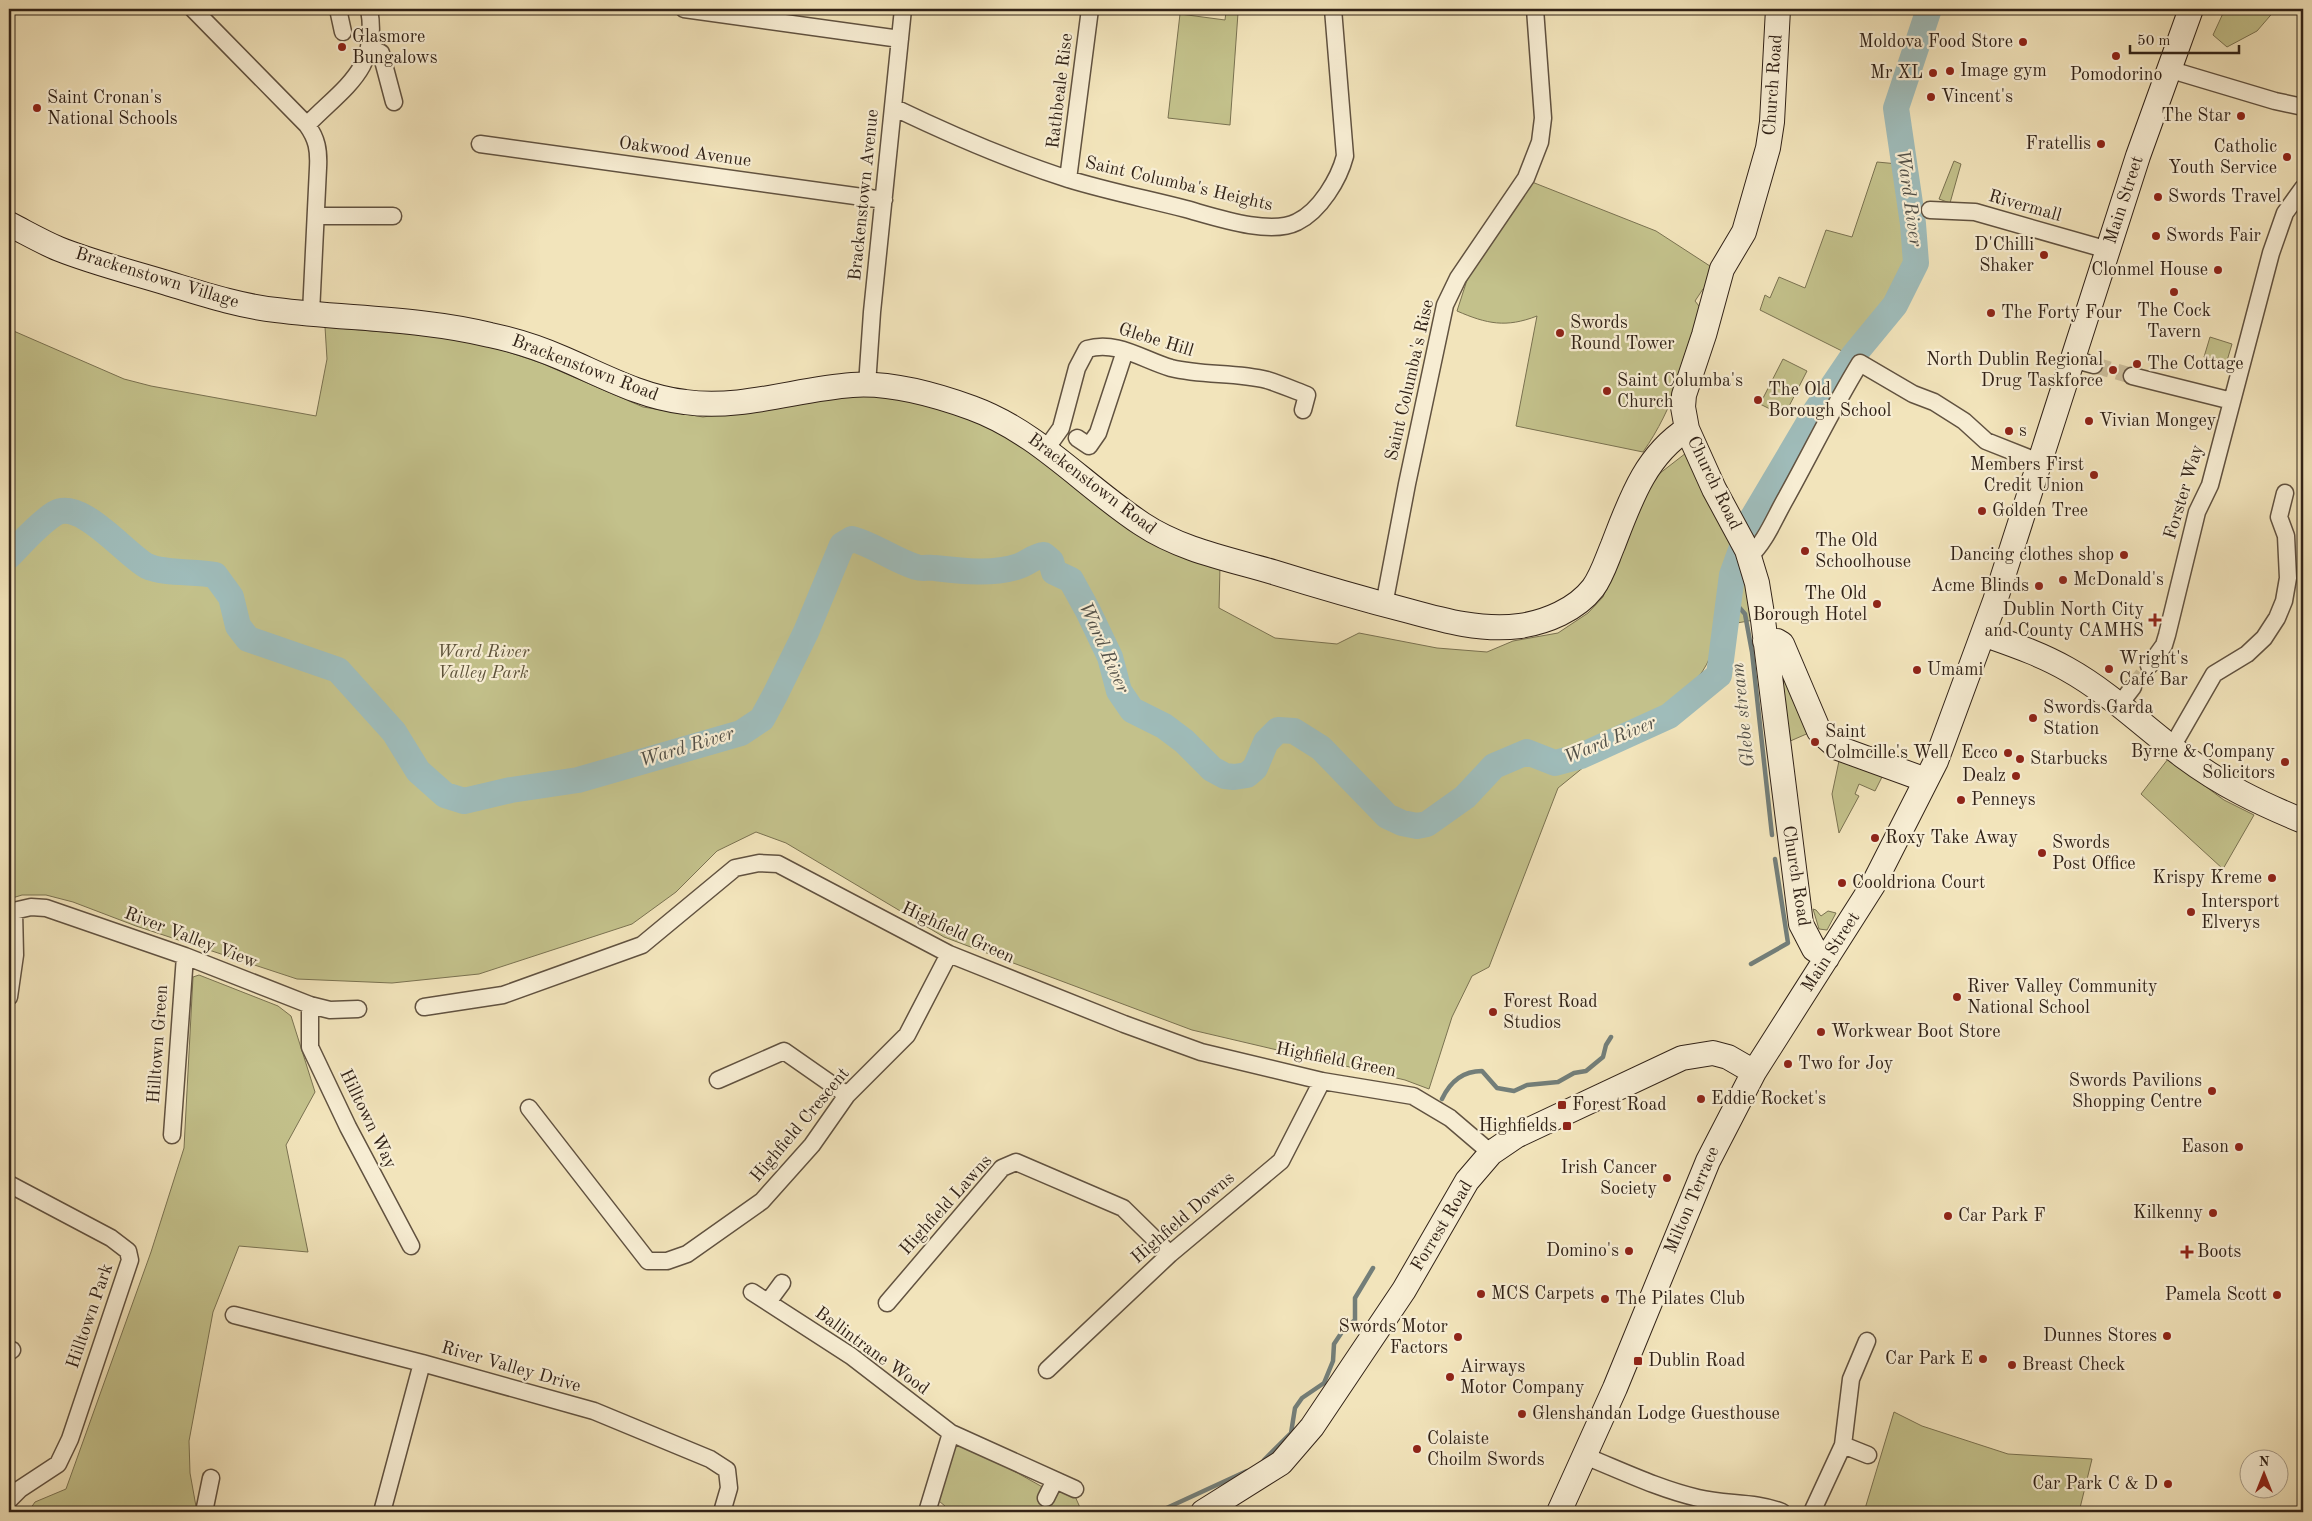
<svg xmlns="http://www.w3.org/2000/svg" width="2312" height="1521" viewBox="0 0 2312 1521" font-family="'Old Standard TT',serif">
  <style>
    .green { fill: #c3c18b; stroke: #7a7251 }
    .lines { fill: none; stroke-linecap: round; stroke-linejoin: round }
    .stream { stroke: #737e79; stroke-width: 4.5 }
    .river { stroke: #9fbcba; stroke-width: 26 }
    .street-tunnel { stroke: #cbbd9a; stroke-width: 16; stroke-dasharray: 16 8; stroke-linecap: butt }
    .street-casing { stroke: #615240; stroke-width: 19 }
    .secondary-casing { stroke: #312217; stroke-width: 26 }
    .street { stroke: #f7edd3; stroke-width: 16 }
    .secondary { stroke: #f7edd3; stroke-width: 24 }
    .poi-dot { fill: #8f2418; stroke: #f7edd3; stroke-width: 2 }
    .labels { text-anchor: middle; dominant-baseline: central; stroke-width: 4.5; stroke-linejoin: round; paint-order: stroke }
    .poi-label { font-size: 18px; fill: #312217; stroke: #f7edd3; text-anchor: start }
    .street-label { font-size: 18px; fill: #312217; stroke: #f7edd3 }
    .park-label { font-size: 18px; font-style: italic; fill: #5d523a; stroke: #f7edd3 }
    .water-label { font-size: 19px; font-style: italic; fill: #525048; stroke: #f7edd3 }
  </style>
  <rect width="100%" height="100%" fill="#f2e4bb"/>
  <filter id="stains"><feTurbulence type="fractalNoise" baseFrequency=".004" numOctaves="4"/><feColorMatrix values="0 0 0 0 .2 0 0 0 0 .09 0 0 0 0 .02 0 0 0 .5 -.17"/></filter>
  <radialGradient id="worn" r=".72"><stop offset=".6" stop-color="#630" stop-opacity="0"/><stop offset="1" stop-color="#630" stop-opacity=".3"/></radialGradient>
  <path class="green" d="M2225,9H2276L2257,31L2227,47L2213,35Z
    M1226,12L1238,13L1230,125L1168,118L1180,14L1225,20Z
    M1954,161L1961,164L1950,203L1939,199Z
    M1877,162L1898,164C1903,191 1912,221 1910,249C1908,287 1871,325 1848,354L1760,310L1765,295L1770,298L1779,277L1805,288L1826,230L1852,237Z
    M1532,182L1656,231L1713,268L1707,290L1703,289L1695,301L1699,306L1703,307C1687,358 1674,408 1643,452L1516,426L1537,316C1506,328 1487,324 1457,311L1468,277Z
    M325,327L445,337L502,350L541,363L643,407L703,417L855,394L883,395L964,415L1012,437L1220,566L1219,608L1275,638L1337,644L1359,633L1437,648L1487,652L1513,641L1558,633L1588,613L1603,597L1646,484L1686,453L1741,555L1754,620L1714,627C1713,636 1714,649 1710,657C1694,697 1649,713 1615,731L1604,757L1590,762L1558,788L1489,967L1472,976L1452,1017L1429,1089L1405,1080L1192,1030L944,937L786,843L756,832L717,851L676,892L632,924L479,974L392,983L297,979L136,926L73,902L46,895H22L9,899V329L124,379L151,386L316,416L327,359Z
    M2210,337L2232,344L2226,364L2204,357Z
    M1783,359L1807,371L1784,416L1760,404Z
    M1778,655L1811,732L1788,742Z
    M2168,759L2224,800L2254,815L2223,869L2141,794Z
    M1839,761L1885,771L1875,791L1859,784L1855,794L1859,796L1839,833L1832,794Z
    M1813,909L1816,910L1821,916L1828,911L1836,913L1827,930L1819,929Z
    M199,975L278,1006L291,1016L315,1092L286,1145L308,1252L239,1246L213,1312L189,1441L190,1473L197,1512H28L35,1502L66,1489L151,1252L184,1148L193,977Z
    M1894,1412L1922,1426L2008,1454L2092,1459L2079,1512H1864Z
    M962,1442L1055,1494L1062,1490L1074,1494L1082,1512H952L939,1501L955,1447Z"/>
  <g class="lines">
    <path class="stream" d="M1731,598L1745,614L1752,652L1772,835
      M1751,964L1788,943L1775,859
      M1442,1099C1450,1082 1463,1071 1482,1071L1497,1088L1514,1091L1527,1085L1558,1082L1574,1073L1586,1071L1603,1057L1606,1045L1611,1037
      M1264,1460L1291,1433L1295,1408L1302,1398L1324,1383L1333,1361L1334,1344L1344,1329L1355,1320V1298L1373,1268
      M1158,1512L1247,1471"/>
    <path class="river" d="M9,556C23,542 37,525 54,514C80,497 125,554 147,566C163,574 196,571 215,575L231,597L238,626L248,639L338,670L394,732L418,771L445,795L464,801L511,790L578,780L741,733L762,719L775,695L806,632L842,545L852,539C875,545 893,560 916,567C922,569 929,567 935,568C961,571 993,575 1019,566C1028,563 1034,556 1044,555L1051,561L1054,572L1071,580L1088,611L1110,657L1119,691L1132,710L1164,726L1184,741L1212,769L1225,776L1234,777L1247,775L1255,768L1266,742L1278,730L1294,731L1321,748L1387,816L1402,823L1417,826L1427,824L1465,797L1494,766L1527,752L1555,763L1581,756L1669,716L1719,675L1732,575L1753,517L1817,409L1853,356L1895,305L1916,263L1913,224L1896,108L1929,9"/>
    <path class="street-tunnel" d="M2094,365L2132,376
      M2133,687L2149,666"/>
    <defs>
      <path id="street" d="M193,9L307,125C317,139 319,150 318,168L311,313
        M338,9L343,32
        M684,9L900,39
        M370,48L381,53L394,102
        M2168,69L2275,101L2303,107
        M893,107C949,134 1009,160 1068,179C1107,191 1147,199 1186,209C1215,217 1270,236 1297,222C1320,211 1339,179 1345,156L1333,9
        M307,125C344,87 380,69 369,9
        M480,144L884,200
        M1068,179L1090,9
        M1930,210L1975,212L2108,250
        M316,216H393
        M2072,359L2094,365
        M2132,376L2232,401
        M867,385L872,312L903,9
        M1077,438L1089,446L1098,433L1125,351
        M1046,449L1061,428L1077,368L1087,349C1117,340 1143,360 1171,368C1203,376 1236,372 1267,380C1280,384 1294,390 1307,395L1303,410
        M1749,557C1766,541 1774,519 1786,498C1811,453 1833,407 1860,363L1913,394L1934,402L1964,421L1986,441L2039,462
        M1384,605L1407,484L1445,305L1458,278L1526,178L1540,142L1543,118L1535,9
        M2149,666L2164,645L2167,635L2197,512L2210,485L2271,253L2285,213L2303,188
        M2120,704L2133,687
        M2172,747L2214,674L2247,654L2264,638L2277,618L2284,601L2288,578L2286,536L2279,517L2285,493
        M9,912L31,907L46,908L185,956L310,1005L330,1010L358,1009
        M9,997L15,955L14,911
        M310,1005V1047L348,1127L411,1246
        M424,1007L503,995L642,945L735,868L759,863L778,864L949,954L1124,1024L1201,1052L1322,1081L1413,1096L1450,1118L1491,1153
        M718,1080L784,1051L847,1095
        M529,1108L648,1261H667L687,1254L762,1201L812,1145L847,1095L907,1035L949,954
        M172,1135L185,956
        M9,1184L111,1238L128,1251L130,1260L70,1439L58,1464L20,1489L9,1500
        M752,1292L851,1356L951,1433L1075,1489
        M768,1302L782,1283
        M887,1303L1002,1168L1016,1162L1123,1208L1170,1254
        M234,1315L422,1363L594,1411L710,1459L727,1470L729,1488L722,1512
        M9,1349L12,1350
        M1047,1370L1170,1254L1281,1161L1322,1081
        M1843,1445L1868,1455
        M1585,1456C1622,1471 1659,1489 1698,1498C1726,1505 1754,1501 1782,1512
        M1046,1498L1055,1480
        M204,1512L211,1478
        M382,1512L422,1363
        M927,1512L951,1433
        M1812,1512L1843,1445L1851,1379L1867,1341"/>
      <path id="secondary" d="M1778,9L1772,122L1768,148L1744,232L1722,269L1704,335L1684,395L1683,407L1687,429L1714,489L1747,550L1757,583L1763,620L1801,924L1814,949L1827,958
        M9,224C25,232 42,242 59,249C94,263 131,272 167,283C203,294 239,306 276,310C348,319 420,318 490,335C514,340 539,348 562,358C602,375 641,397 685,402C741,410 797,389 852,385C891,382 936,395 972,408C1038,432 1084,486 1142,524C1181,550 1229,559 1273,572C1318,586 1363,599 1409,611C1445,621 1482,631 1520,626C1546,622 1576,610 1593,588C1602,576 1607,559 1613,545C1630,501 1645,456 1687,429
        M1983,634C2011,644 2041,654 2067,669C2110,693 2144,727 2183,756C2222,785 2259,803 2303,821
        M1765,641H1777L1782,644L1819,731L1838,748L1926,780
        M1203,1512L1281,1463L1312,1427L1404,1290L1467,1181L1491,1153L1516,1136L1682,1058L1713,1053L1728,1057L1754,1072
        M1559,1512L1615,1388L1708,1161L1754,1072L1873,885L1936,761L1995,601L2138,156L2191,9"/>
    </defs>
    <use href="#street" class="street-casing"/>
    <use href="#secondary" class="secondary-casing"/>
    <use href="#street" class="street"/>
    <use href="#secondary" class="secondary"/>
  </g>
  <g class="poi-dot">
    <circle cx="2023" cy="42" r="5"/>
    <circle cx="342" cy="47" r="5"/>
    <circle cx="2116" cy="56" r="5"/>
    <circle cx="1950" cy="71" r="5"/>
    <circle cx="1933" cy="73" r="5"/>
    <circle cx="1931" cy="97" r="5"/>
    <circle cx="37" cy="108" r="5"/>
    <circle cx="2241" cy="116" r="5"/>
    <circle cx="2101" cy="144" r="5"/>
    <circle cx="2287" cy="157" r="5"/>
    <circle cx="2158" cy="197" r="5"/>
    <circle cx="2156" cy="236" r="5"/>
    <circle cx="2044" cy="255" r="5"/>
    <circle cx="2218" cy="270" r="5"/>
    <circle cx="2174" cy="292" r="5"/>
    <circle cx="1991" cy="313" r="5"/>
    <circle cx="1560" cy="333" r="5"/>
    <circle cx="2137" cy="364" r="5"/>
    <circle cx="2113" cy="370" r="5"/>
    <circle cx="1607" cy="391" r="5"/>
    <circle cx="1758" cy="400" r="5"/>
    <circle cx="2089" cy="421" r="5"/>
    <circle cx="2009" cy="431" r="5"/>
    <circle cx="2094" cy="475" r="5"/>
    <circle cx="1982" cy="511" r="5"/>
    <circle cx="1805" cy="551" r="5"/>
    <circle cx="2124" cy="555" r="5"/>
    <circle cx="2063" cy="580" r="5"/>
    <circle cx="2039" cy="586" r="5"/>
    <circle cx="1877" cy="604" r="5"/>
    <path d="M2152.5 612.5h5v5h5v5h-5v5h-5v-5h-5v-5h5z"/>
    <circle cx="2109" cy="669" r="5"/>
    <circle cx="1917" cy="670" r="5"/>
    <circle cx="2033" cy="718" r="5"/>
    <circle cx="1815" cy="742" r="5"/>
    <circle cx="2008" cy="753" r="5"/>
    <circle cx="2020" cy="759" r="5"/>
    <circle cx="2285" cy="762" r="5"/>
    <circle cx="2016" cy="776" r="5"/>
    <circle cx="1961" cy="800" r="5"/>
    <circle cx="1875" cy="838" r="5"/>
    <circle cx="2042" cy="853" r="5"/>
    <circle cx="2272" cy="878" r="5"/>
    <circle cx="1842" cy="883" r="5"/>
    <circle cx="2191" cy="912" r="5"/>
    <circle cx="1957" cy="997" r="5"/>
    <circle cx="1493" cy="1012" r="5"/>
    <circle cx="1821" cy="1032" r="5"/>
    <circle cx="1788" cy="1064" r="5"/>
    <circle cx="2212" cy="1091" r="5"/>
    <circle cx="1701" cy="1099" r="5"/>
    <rect x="1557" y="1100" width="10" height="10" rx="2.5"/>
    <rect x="1562" y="1121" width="10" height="10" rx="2.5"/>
    <circle cx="2239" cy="1147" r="5"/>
    <circle cx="1667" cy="1178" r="5"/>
    <circle cx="2213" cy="1213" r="5"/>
    <circle cx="1948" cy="1216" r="5"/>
    <circle cx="1629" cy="1251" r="5"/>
    <path d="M2184.5 1244.5h5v5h5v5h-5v5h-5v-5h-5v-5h5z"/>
    <circle cx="1481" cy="1294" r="5"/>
    <circle cx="2277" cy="1295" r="5"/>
    <circle cx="1605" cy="1299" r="5"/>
    <circle cx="2167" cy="1336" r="5"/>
    <circle cx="1458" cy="1337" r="5"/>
    <circle cx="1983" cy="1359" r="5"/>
    <rect x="1633" y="1356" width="10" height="10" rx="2.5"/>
    <circle cx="2012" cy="1365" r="5"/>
    <circle cx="1450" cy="1377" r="5"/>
    <circle cx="1522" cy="1414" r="5"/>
    <circle cx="1417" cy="1449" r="5"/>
    <circle cx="2168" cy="1484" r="5"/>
  </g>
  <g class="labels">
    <g class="poi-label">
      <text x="352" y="37">Glasmore<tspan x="352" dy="21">Bungalows</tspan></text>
      <text x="2013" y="42" text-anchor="end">Moldova Food Store</text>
      <text x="1960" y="71">Image gym</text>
      <text x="1923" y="73" text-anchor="end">Mr XL</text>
      <text x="2116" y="75" text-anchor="middle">Pomodorino</text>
      <text x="1941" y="97">Vincent's</text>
      <text x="47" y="98">Saint Cronan's<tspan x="47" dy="21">National Schools</tspan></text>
      <text x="2231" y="116" text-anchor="end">The Star</text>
      <text x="2091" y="144" text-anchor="end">Fratellis</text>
      <text x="2277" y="147" text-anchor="end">Catholic<tspan x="2277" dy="21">Youth Service</tspan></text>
      <text x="2168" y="197">Swords Travel</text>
      <text x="2166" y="236">Swords Fair</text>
      <text x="2034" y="245" text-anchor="end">D'Chilli<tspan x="2034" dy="21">Shaker</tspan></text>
      <text x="2208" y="270" text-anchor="end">Clonmel House</text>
      <text x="2174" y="311" text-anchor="middle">The Cock<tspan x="2174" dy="21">Tavern</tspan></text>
      <text x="2001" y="313">The Forty Four</text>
      <text x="1570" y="323">Swords<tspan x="1570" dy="21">Round Tower</tspan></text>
      <text x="2103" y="360" text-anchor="end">North Dublin Regional<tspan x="2103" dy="21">Drug Taskforce</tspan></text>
      <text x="2147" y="364">The Cottage</text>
      <text x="1617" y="381">Saint Columba's<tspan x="1617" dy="21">Church</tspan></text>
      <text x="1768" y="390">The Old<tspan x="1768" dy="21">Borough School</tspan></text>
      <text x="2099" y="421">Vivian Mongey</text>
      <text x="2019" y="431">s</text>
      <text x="2084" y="465" text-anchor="end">Members First<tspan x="2084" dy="21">Credit Union</tspan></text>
      <text x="1992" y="511">Golden Tree</text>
      <text x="1815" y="541">The Old<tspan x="1815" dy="21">Schoolhouse</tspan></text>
      <text x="2114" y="555" text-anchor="end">Dancing clothes shop</text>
      <text x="2073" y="580">McDonald's</text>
      <text x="2029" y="586" text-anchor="end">Acme Blinds</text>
      <text x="1867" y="594" text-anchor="end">The Old<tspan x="1867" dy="21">Borough Hotel</tspan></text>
      <text x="2144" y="610" text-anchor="end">Dublin North City<tspan x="2144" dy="21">and County CAMHS</tspan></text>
      <text x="2119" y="659">Wright's<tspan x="2119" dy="21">Café Bar</tspan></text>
      <text x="1927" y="670">Umami</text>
      <text x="2043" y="708">Swords Garda<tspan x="2043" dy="21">Station</tspan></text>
      <text x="1825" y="732">Saint<tspan x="1825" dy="21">Colmcille's Well</tspan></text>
      <text x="2275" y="752" text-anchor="end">Byrne &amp; Company<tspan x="2275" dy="21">Solicitors</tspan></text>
      <text x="1998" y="753" text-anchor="end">Ecco</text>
      <text x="2030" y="759">Starbucks</text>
      <text x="2006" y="776" text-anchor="end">Dealz</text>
      <text x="1971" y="800">Penneys</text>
      <text x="1885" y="838">Roxy Take Away</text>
      <text x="2052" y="843">Swords<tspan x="2052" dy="21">Post Office</tspan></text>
      <text x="2262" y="878" text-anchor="end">Krispy Kreme</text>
      <text x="1852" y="883">Cooldriona Court</text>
      <text x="2201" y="902">Intersport<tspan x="2201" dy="21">Elverys</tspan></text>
      <text x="1967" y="987">River Valley Community<tspan x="1967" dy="21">National School</tspan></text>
      <text x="1503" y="1002">Forest Road<tspan x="1503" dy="21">Studios</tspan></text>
      <text x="1831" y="1032">Workwear Boot Store</text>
      <text x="1798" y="1064">Two for Joy</text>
      <text x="2202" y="1081" text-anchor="end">Swords Pavilions<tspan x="2202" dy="21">Shopping Centre</tspan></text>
      <text x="1711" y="1099">Eddie Rocket's</text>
      <text x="1572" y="1105">Forest Road</text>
      <text x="1557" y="1126" text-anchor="end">Highfields</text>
      <text x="2229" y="1147" text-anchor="end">Eason</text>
      <text x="1657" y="1168" text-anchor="end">Irish Cancer<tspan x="1657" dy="21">Society</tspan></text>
      <text x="2203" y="1213" text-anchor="end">Kilkenny</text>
      <text x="1958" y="1216">Car Park F</text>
      <text x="1619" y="1251" text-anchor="end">Domino's</text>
      <text x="2197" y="1252">Boots</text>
      <text x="1491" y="1294">MCS Carpets</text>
      <text x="2267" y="1295" text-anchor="end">Pamela Scott</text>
      <text x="1615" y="1299">The Pilates Club</text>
      <text x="1448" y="1327" text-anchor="end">Swords Motor<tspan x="1448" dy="21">Factors</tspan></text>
      <text x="2157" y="1336" text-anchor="end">Dunnes Stores</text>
      <text x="1973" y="1359" text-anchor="end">Car Park E</text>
      <text x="1648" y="1361">Dublin Road</text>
      <text x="2022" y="1365">Breast Check</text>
      <text x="1460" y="1367">Airways<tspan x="1460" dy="21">Motor Company</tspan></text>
      <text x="1532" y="1414">Glenshandan Lodge Guesthouse</text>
      <text x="1427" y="1439">Colaiste<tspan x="1427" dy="21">Choilm Swords</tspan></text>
      <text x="2158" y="1484" text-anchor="end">Car Park C &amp; D</text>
    </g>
    <g class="street-label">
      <text transform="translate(1773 85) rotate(-86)">Church Road</text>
      <text transform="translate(1060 91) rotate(-83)">Rathbeale Rise</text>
      <text transform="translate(685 152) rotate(8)">Oakwood Avenue</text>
      <text transform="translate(1179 184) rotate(13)">Saint Columba's Heights</text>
      <text transform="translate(864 195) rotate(-84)">Brackenstown Avenue</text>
      <text transform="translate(2124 200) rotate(-72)">Main Street</text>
      <text transform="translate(2025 206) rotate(16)">Rivermall</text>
      <text transform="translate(157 278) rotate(17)">Brackenstown Village</text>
      <text transform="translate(1156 340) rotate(17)">Glebe Hill</text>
      <text transform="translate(585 368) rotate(21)">Brackenstown Road</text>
      <text transform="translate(1410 380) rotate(-77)">Saint Columba's Rise</text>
      <text transform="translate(1714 483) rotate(64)">Church Road</text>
      <text transform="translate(1092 484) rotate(37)">Brackenstown Road</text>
      <text transform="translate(2184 492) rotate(-73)">Forster Way</text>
      <text transform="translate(1796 876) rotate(81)">Church Road</text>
      <text transform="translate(958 933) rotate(25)">Highfield Green</text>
      <text transform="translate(191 938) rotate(21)">River Valley View</text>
      <text transform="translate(1831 952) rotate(-57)">Main Street</text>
      <text transform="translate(158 1044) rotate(-86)">Hilltown Green</text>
      <text transform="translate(1336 1060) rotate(11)">Highfield Green</text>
      <text transform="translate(368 1119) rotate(64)">Hilltown Way</text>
      <text transform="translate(800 1125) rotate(-50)">Highfield Crescent</text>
      <text transform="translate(1692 1200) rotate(-67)">Milton Terrace</text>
      <text transform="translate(946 1205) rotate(-48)">Highfield Lawns</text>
      <text transform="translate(1183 1218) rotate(-41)">Highfield Downs</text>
      <text transform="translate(1442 1226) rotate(-59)">Forrest Road</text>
      <text transform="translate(90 1316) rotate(-71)">Hilltown Park</text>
      <text transform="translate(872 1351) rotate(36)">Ballintrane Wood</text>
      <text transform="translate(511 1367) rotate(16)">River Valley Drive</text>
    </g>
    <g class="park-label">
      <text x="483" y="652">Ward River<tspan x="483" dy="21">Valley Park</tspan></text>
    </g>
    <g class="water-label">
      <text transform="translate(1908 198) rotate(82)">Ward River</text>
      <text transform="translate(1103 648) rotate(66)">Ward River</text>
      <text transform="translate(1744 715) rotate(-96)">Glebe stream</text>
      <text transform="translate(1610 741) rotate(-22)">Ward River</text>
      <text transform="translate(687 748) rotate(-17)">Ward River</text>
    </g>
  </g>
  <rect width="2312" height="1521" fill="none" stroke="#f2e4bb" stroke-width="30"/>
  <rect x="10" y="10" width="2292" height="1501" fill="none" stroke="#312217" stroke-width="2.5"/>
  <rect x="15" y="15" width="2282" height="1491" fill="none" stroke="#312217"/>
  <g transform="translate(2264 1474)"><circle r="24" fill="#f7edd3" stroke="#a89c88"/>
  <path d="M0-4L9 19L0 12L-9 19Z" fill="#8f2418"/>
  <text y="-8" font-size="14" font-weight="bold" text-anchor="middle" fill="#312217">N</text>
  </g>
  <path d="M2130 45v8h109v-8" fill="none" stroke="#312217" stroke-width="2.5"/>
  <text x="2137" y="45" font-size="15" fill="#312217" stroke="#f7edd3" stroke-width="4" paint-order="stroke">50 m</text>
  <rect width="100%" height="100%" filter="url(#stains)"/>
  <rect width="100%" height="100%" fill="url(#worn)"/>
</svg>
